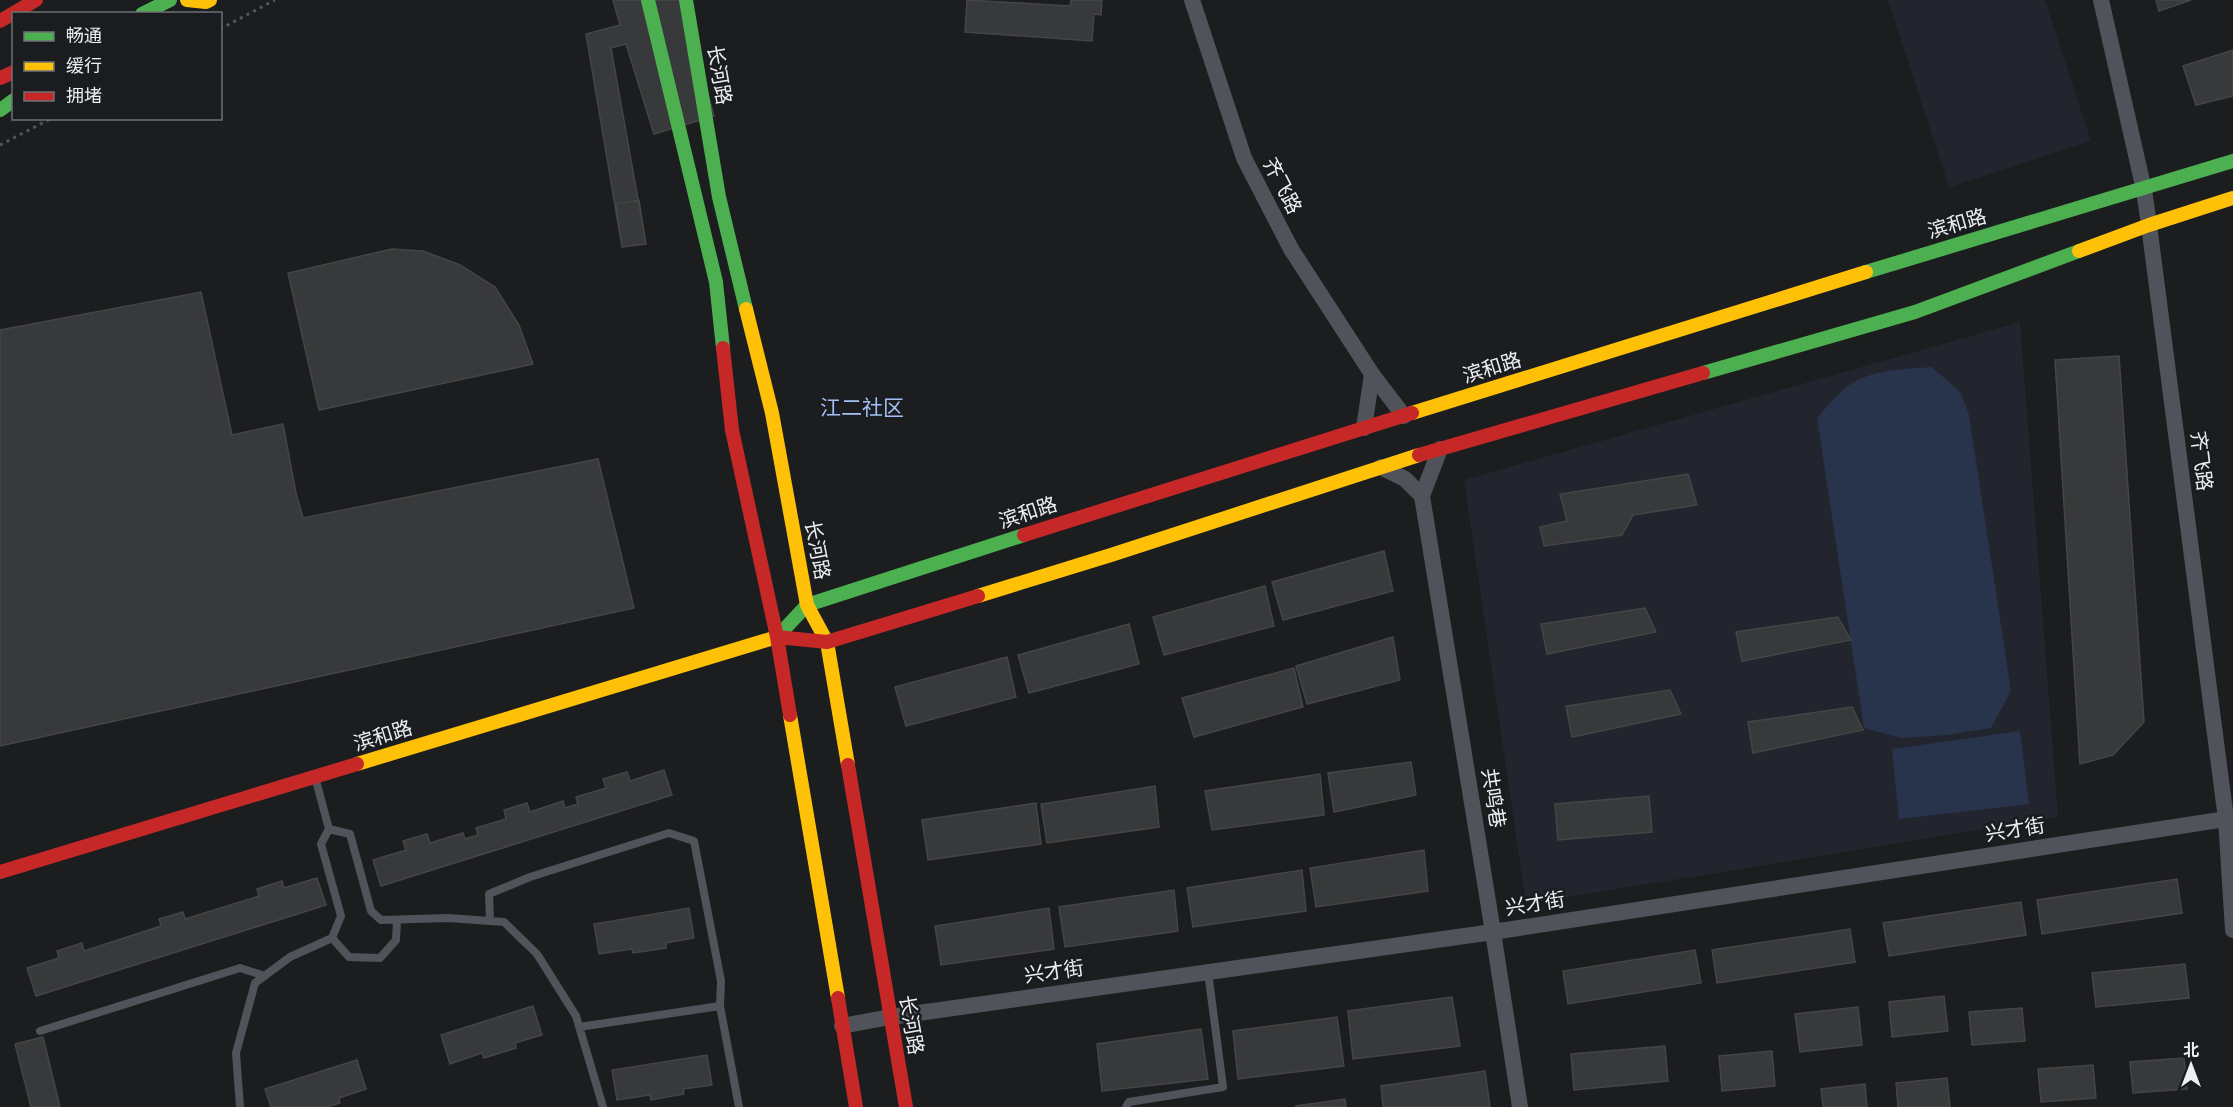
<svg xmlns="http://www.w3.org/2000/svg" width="2233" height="1107" viewBox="0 0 2233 1107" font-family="'Nunito Sans','Noto Sans SC',sans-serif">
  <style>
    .built { fill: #22252d }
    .green { fill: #28344b }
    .building { fill: #37393a; stroke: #444547; stroke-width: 1.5 }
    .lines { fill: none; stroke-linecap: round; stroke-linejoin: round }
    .path { stroke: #53565a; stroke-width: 3; stroke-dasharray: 3 4.5; stroke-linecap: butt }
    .lane { stroke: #50535a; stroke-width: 8 }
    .street { stroke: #50535a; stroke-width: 16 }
    .fast { stroke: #4caf50; stroke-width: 14 }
    .slow { stroke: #ffc107; stroke-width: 14 }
    .jam { stroke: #c62828; stroke-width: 14 }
    .labels { text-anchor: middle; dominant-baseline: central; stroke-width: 5; stroke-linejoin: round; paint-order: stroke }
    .street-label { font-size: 20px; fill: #edeff1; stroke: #1a1c20 }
    .neighbourhood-label { font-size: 21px; fill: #a3bff3; stroke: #1a1c20 }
  </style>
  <rect width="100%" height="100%" fill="#1b1d1f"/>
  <path class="built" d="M1888,0H2045L2091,141L1949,187Z
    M2020,322L2058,817L1526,904L1464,480Z"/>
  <path class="green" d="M1932,367L1961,393L1969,415L2011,691L1991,728L1947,735L1901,738L1864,728L1817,418C1829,405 1842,387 1858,380C1881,369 1907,369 1932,367Z
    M2020,731L2029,804L1899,819L1892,749Z"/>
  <path class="building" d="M613,0H682L714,116L654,134L626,44L611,48L646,244L622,247L586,34L620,25Z
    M967,0L1070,6L1071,0H1102L1101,15L1094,14L1092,41L965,32Z
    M2156,0H2191L2159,11Z
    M2233,50V96L2196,105L2183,66Z
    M639,200L646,244L622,247L616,204Z
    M392,249L423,251L460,265L495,287L519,325L533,364L319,410L288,273Z
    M201,292L232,435L283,424L296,493L303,518L598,459L634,608L0,746V330Z
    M201,292L232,435L283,424L296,493L303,518L598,459L634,608L0,746V330Z
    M2119,356L2144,722L2113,755L2080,764L2055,360Z
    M1688,474L1697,505L1633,515L1622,535L1544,546L1540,527L1567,521L1560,494Z
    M1384,551L1393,591L1283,620L1272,582Z
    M1265,586L1274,626L1164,655L1153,617Z
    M1645,608L1656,632L1547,654L1541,624Z
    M1838,617L1851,640L1742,661L1736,632Z
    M1129,624L1139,664L1029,693L1018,655Z
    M1393,637L1400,680L1307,704L1296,666Z
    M1007,657L1016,697L906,726L895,687Z
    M1294,668L1303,707L1194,737L1182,698Z
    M1670,690L1681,714L1572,737L1566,706Z
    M1852,707L1863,730L1753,753L1748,722Z
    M1411,762L1416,795L1334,812L1328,773Z
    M664,770L672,795L381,886L373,860L406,850L403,841L427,834L430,843L463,833L465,839L478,835L476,828L506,819L504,810L527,803L530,812L563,801L565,808L578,804L576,797L606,788L603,779L627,772L630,781Z
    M1320,774L1324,815L1212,830L1205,791Z
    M1155,786L1159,827L1047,843L1041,804Z
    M1649,796L1652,832L1558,840L1555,804Z
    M1036,803L1041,844L928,860L922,820Z
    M1424,850L1428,891L1316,907L1310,868Z
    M1302,870L1306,911L1193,927L1187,888Z
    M317,878L326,905L36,996L27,968L59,958L57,951L82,943L84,951L161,926L159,919L183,912L185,919L259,896L257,889L282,881L284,888Z
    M2177,879L2182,913L2042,934L2037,900Z
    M1174,890L1178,931L1065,947L1059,907Z
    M2021,902L2026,935L1889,956L1883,923Z
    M689,908L694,938L666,943V948L633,953L632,949L599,954L594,924Z
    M1049,908L1054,949L941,965L935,926Z
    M1850,929L1855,962L1717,983L1712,950Z
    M1695,950L1701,983L1568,1004L1563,971Z
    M2185,964L2189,998L2096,1007L2092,973Z
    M1944,996L1948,1031L1892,1037L1889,1002Z
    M1452,997L1460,1046L1353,1059L1348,1011Z
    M533,1006L542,1035L515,1043L516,1048L484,1058L482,1053L450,1064L441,1035Z
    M1858,1007L1862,1045L1800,1052L1795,1014Z
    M2022,1008L2025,1041L1972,1045L1969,1012Z
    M1337,1017L1344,1066L1238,1079L1233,1031Z
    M1201,1029L1208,1079L1102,1091L1097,1044Z
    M43,1037L60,1107H31L15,1044Z
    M1665,1046L1668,1081L1574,1090L1571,1054Z
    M1772,1051L1775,1086L1722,1091L1719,1056Z
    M707,1055L712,1085L683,1089L684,1094L651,1100L650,1095L617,1100L612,1070Z
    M2184,1058L2187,1089L2133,1093L2130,1062Z
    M357,1060L366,1089L339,1098L340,1103L327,1107H271L265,1089Z
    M2093,1065L2096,1098L2041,1102L2038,1069Z
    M1485,1071L1490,1107H1383L1381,1086Z
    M1947,1078L1950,1107H1898L1896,1083Z
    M1865,1084L1867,1107H1823L1821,1089Z
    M1345,1099L1346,1107L1295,1106Z"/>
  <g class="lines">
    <path class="path" d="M220,29L275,0
      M0,145L52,118"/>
    <path class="lane" d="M315,777L329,829L321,844L341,916L332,938L349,957L380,958L396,940L397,921
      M329,829L350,834L371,911L381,920L448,918L504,922L537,954L576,1016L603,1107
      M490,921L489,894L530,877L669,833L694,841L721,981L720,1006L739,1107
      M579,1027L720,1006
      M40,1031L240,968L265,976
      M240,1107L236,1053L255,983L290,957L332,938
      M1126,1107L1129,1102L1223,1087L1208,972"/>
    <path class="street" d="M1192,0L1244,158L1291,249L1372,374L1404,416
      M2101,0L2144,190L2149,225L2226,819L2233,930
      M1364,428L1372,374
      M1440,449L1422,496L1493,932L1520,1107
      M1381,467L1405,479L1422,496
      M842,1026L890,1017L1493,932L2233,818"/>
    <path class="fast" d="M648,0L716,282L723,348
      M686,0L719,197L746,309
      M142,14L170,0
      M0,110L14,100
      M1866,272L2233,161
      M1703,373L1915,312L2079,251
      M777,637L807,605L1024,535"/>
    <path class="slow" d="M187,0L206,2L210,0
      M2079,251L2149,225L2233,198
      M746,309L772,413L807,605L827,642L848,765
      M1412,413L1866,272
      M978,596L1111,555L1419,455
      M790,715L838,998
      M357,764L777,637"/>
    <path class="jam" d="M0,21L36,0
      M0,78L14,72
      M723,348L732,430L777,637L790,715
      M1419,455L1703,373
      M1024,535L1412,413
      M777,637L827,642L978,596
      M848,765L906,1107
      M0,872L357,764
      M838,998L856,1107"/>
  </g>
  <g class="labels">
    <g class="street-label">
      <text transform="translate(719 75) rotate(80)">长河路</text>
      <text transform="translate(1282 186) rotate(63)">齐飞路</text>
      <text transform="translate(1957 224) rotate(-16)">滨和路</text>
      <text transform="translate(1492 368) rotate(-17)">滨和路</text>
      <text transform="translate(2201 461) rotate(83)">齐飞路</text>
      <text transform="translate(1028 513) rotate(-18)">滨和路</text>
      <text transform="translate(817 550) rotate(79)">长河路</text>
      <text transform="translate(383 736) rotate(-17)">滨和路</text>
      <text transform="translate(1493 798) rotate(81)">共鸣巷</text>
      <text transform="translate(2015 830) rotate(-9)">兴才街</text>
      <text transform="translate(1535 904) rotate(-9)">兴才街</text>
      <text transform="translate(1054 972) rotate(-8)">兴才街</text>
      <text transform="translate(911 1025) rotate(80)">长河路</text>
    </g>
    <g class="neighbourhood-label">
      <text x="862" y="408">江二社区</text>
    </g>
  </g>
  <rect x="12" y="12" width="210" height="108" fill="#1a1c20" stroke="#6e7074" stroke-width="1.5"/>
  <rect x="24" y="32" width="30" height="9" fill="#4caf50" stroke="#6e7074" stroke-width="1.5"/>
  <text x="66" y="42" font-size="18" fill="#edeff1">畅通</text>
  <rect x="24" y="62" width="30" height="9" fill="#ffc107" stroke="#6e7074" stroke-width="1.5"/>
  <text x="66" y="72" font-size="18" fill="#edeff1">缓行</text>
  <rect x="24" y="92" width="30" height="9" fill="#c62828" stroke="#6e7074" stroke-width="1.5"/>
  <text x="66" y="102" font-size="18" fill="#edeff1">拥堵</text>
  <g transform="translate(2191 1065)" stroke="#1a1c20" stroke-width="4.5" paint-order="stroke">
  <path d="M0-4.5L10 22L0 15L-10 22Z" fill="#edeff1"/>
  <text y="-9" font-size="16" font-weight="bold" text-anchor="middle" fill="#edeff1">北</text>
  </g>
</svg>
